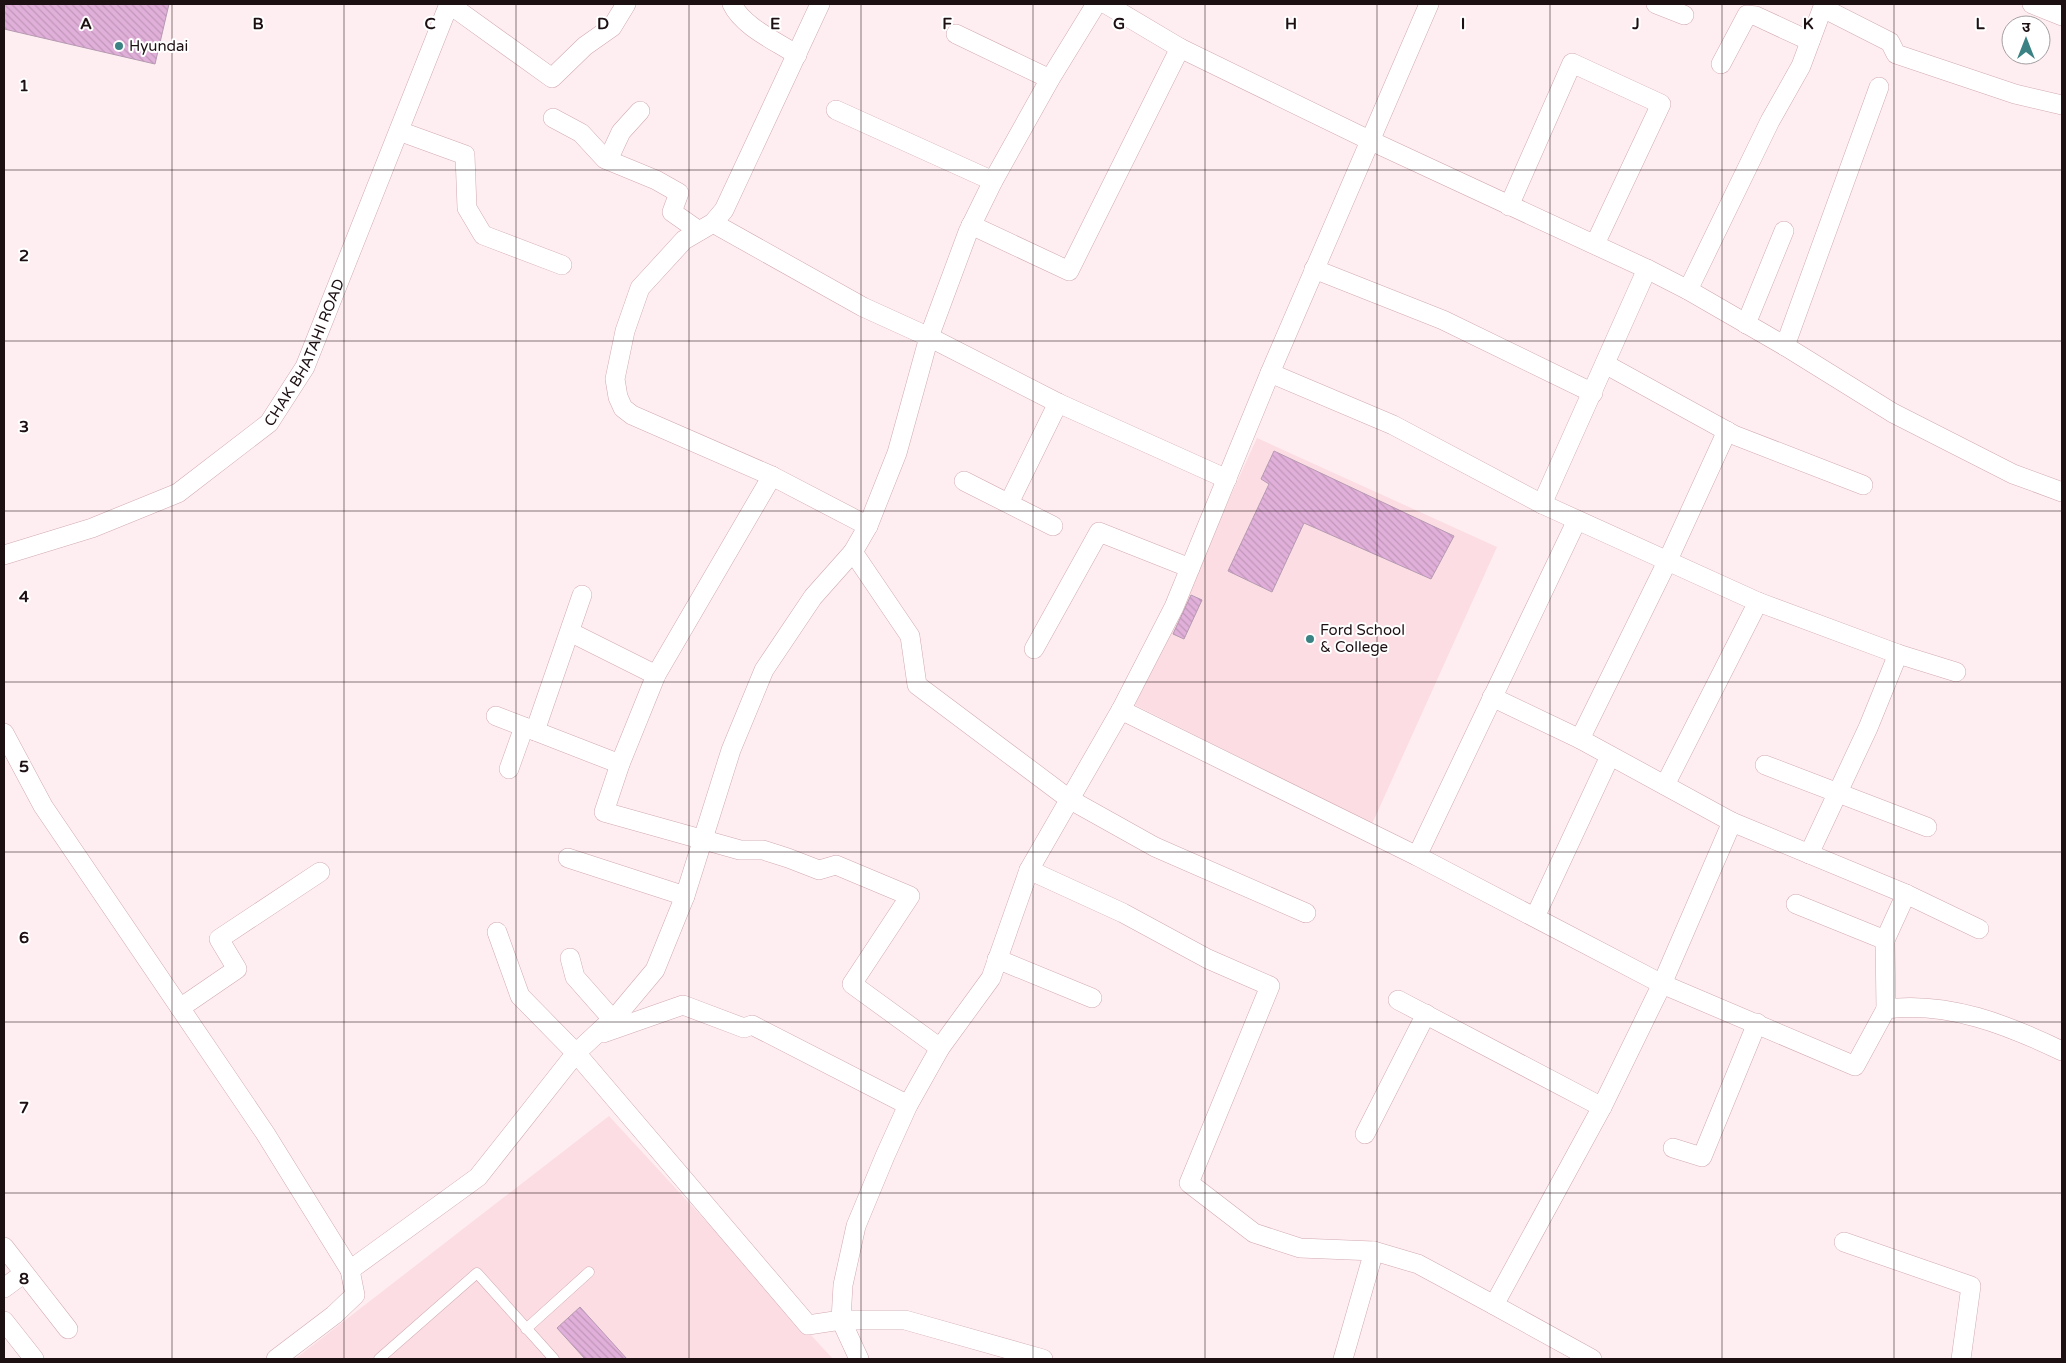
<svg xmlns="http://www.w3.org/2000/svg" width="2066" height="1363" viewBox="0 0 2066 1363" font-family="'Varela Round','Noto Sans Devanagari',sans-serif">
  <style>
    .built { fill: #fbdde3 }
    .building { fill: url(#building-back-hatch); stroke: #b69ab2 }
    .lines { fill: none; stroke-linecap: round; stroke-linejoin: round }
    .service-casing { stroke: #d1aab2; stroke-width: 11 }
    .minor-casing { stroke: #d1aab2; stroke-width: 20 }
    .service { stroke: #fff; stroke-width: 10 }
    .minor { stroke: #fff; stroke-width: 19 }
    .grid { fill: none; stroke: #1d1013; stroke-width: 1; stroke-opacity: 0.55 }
    .poi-dot { fill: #3a8283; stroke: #fff; stroke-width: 2 }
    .labels { text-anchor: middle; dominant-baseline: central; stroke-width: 4; stroke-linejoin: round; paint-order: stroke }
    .poi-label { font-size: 15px; fill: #1d1013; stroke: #fff; text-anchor: start }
    .street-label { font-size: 15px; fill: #1d1013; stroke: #fff }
    .grid-label { font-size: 16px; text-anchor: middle; font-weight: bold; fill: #1d1013; stroke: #fff; stroke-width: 4; stroke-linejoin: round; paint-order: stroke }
  </style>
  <defs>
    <pattern id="building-back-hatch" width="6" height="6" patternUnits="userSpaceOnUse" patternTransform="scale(1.25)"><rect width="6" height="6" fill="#e1b0da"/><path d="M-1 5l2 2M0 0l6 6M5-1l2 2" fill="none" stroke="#c196ba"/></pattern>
  </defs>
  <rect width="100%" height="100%" fill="#ffeef1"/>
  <path class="built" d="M1257,438L1497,547L1372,824L1135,705Z
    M609,1116L833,1359H295Z"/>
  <path class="building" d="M4,4H169L155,64L4,29Z
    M1274,451L1454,536L1431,579L1304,523L1272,592L1228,571L1269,484L1261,479Z
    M1191,595L1202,600L1184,639L1173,634Z
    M580,1307L627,1359H585L557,1328Z"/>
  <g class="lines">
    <defs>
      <path id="service" d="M526,1329L589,1272
        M379,1359L477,1273L554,1359"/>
      <g id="minor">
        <path d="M449,4L552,78L585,46L612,27L626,4"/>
        <path d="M732,4C743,27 776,41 797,55"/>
        <path d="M820,4L724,210L713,223L684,240L640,288L625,331L615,379L618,397L623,408L632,415L772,476L868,526"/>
        <path d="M1106,4L1180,48L1369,140L1647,269L1688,290L1785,346L1893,413L2013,474L2062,492"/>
        <path d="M1656,4L1684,15"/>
        <path d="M2032,4L2062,16"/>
        <path d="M1823,8L1890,42L1896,54L2015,94L2062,105"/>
        <path d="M956,34L1050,79"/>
        <path d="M1721,64L1747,15L1756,16L1810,41"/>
        <path d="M836,110L993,181"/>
        <path d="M553,118L581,133L605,159L656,180L679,193L672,212L699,231"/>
        <path d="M399,131L465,155L467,208L483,235L562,265"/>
        <path d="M608,160L621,132L640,111"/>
        <path d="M1509,206L1572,63L1661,104L1595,244"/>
        <path d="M713,223L863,307L929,337L1058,403L1227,479"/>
        <path d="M971,225L1069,271L1180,48"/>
        <path d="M1314,269L1443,320L1593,393"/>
        <path d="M1688,290L1770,121L1801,66L1824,4"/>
        <path d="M1746,324L1784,231"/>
        <path d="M1785,346L1879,87"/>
        <path d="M1605,364L1734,435L1863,485"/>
        <path d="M1270,373L1393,425L1542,504L1758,602L1898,654L1956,672"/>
        <path d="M1727,431L1667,562L1580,739L1732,822L1906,894L1979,929"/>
        <path d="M964,481L1053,526"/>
        <path d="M1009,503L1058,403"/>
        <path d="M1542,504L1647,269"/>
        <path d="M853,552L910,636L917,685L1069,799L1155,847L1306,913"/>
        <path id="s1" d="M4,555L92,528L178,493L269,423L305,367L449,4"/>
        <path d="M582,595L535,731L620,764L656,675L772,476"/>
        <path d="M570,632L656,675"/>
        <path d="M1034,649L1099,532L1190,568"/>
        <path d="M1492,697L1580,739"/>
        <path d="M1121,710L1417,856L1662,984L1855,1066L1886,1009C1948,1001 2008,1025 2062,1051"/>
        <path d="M496,716L535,731"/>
        <path d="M4,733L43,806L265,1133L350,1270L355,1295L334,1315L276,1359"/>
        <path d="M620,764L604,812L740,850H763L788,858L819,870L836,865L910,896L852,984L940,1048"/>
        <path d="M1765,765L1927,827"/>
        <path d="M509,769L524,727"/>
        <path d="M1665,785L1758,602"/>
        <path d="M1809,854L1868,728L1898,654"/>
        <path d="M1417,856L1577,520"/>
        <path d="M568,858L685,896"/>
        <path d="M1029,870L1123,913L1208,959L1270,986L1189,1183L1254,1233L1300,1248L1374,1251L1418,1264L1494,1305"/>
        <path d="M1796,904L1885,940L1886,1009"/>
        <path d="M1535,917L1610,756"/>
        <path d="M497,932L520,996L576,1053L808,1325L841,1320H905L1043,1359"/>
        <path d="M1885,940L1906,894"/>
        <path d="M570,958L575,977L613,1020"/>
        <path d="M997,959L1092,998"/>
        <path d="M1398,1000L1602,1107"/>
        <path d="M180,1008L237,969L219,939L320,872"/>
        <path d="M603,1033L683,1005L744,1028L752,1025L908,1105"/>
        <path d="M1365,1134L1426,1014"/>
        <path d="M1673,1148L1702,1157L1757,1023"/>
        <path d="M1844,1242L1971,1286L1961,1359"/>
        <path d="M4,1247L68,1329"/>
        <path d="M350,1270L478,1177L576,1053L619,1013L655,970L685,896L731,750L764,670L813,597L853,552L868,526L897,453L929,337L968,232L993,181L1050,79L1096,4"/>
        <path d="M4,1288L23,1274"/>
        <path d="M4,1321L34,1359"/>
        <path d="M859,1359L841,1320L843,1285L856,1226L885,1156L908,1105L940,1048L991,978L1029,870L1121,710L1174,607L1270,373L1429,4"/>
        <path d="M1343,1359L1374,1251"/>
        <path d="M1592,1359L1494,1305L1602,1107L1662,984L1732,822"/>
      </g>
    </defs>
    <use href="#service" class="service-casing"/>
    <use href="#minor" class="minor-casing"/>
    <use href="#service" class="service"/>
    <use href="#minor" class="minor"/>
  </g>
  <path class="grid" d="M172,4V1359M344,4V1359M516,4V1359M689,4V1359M861,4V1359M1033,4V1359M1205,4V1359M1377,4V1359M1550,4V1359M1722,4V1359M1894,4V1359M4,170H2062M4,341H2062M4,511H2062M4,682H2062M4,852H2062M4,1022H2062M4,1193H2062"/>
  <g class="poi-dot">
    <circle cx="119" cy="46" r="5"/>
    <circle cx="1310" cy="639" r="5"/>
  </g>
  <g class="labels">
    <g class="poi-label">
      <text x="129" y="46">Hyundai</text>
      <text x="1320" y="630">Ford School<tspan x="1320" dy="17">&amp; College</tspan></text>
    </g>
    <g class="street-label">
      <text stroke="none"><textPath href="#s1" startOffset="379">CHAK BHATAHI ROAD</textPath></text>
    </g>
  </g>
  <g class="grid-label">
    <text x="86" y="29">A</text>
    <text x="258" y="29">B</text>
    <text x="430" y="29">C</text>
    <text x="603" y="29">D</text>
    <text x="775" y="29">E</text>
    <text x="947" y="29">F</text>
    <text x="1119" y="29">G</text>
    <text x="1291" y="29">H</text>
    <text x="1463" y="29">I</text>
    <text x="1636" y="29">J</text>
    <text x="1808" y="29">K</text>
    <text x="1980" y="29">L</text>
    <text x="24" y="91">1</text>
    <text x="24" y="261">2</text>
    <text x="24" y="432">3</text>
    <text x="24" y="602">4</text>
    <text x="24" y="772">5</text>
    <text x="24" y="943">6</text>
    <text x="24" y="1113">7</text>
    <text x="24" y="1284">8</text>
  </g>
  <rect width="2066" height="1363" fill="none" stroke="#1d1013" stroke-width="10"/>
  <g transform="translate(2026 40)"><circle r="24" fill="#ffffff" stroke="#a59fa1"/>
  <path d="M0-4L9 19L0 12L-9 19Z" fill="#3a8283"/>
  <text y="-8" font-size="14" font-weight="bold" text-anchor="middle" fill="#1d1013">उ</text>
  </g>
</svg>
